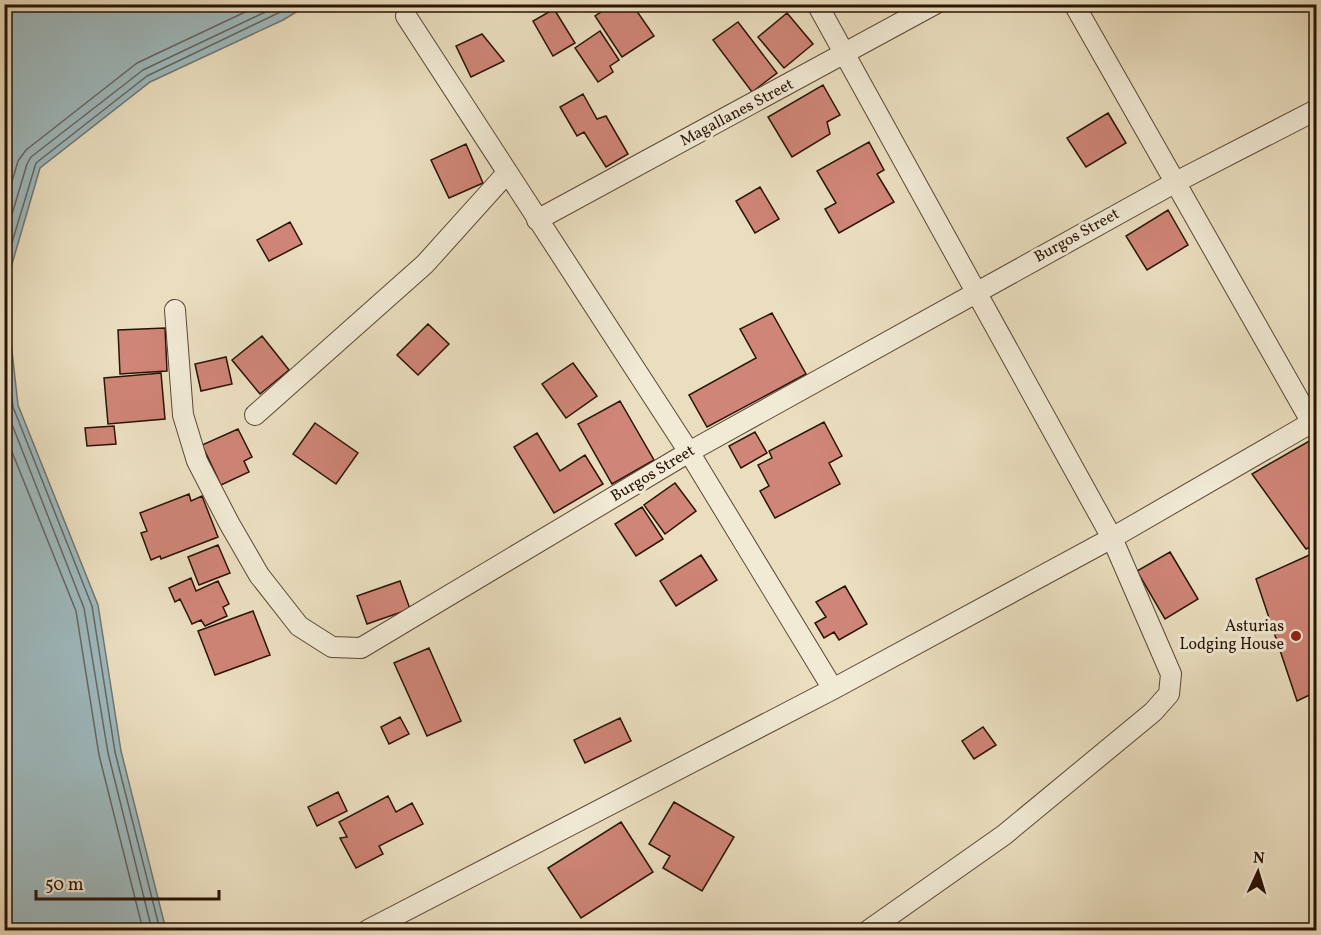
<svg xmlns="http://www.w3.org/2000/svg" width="1321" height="935" viewBox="0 0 1321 935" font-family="Vollkorn,serif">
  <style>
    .water { fill: #9eb9bd; stroke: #707773; stroke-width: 1.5 }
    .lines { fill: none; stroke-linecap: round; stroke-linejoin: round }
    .shore { stroke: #646661; stroke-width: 1.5 }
    .building { fill: #cf8577; stroke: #2a1305; stroke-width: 1.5 }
    .street-casing { stroke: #5a4634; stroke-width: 22 }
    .street { stroke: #f1ead5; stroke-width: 20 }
    .poi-dot { fill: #8f2418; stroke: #f1ead5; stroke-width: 2 }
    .labels { text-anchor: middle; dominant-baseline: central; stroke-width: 6; stroke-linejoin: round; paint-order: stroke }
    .street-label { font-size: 16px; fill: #2a1305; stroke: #f1ead5 }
    .poi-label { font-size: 16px; fill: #2a1305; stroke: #f1ead5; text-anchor: end }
  </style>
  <rect width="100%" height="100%" fill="#eadebf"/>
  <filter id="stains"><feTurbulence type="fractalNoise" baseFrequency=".00333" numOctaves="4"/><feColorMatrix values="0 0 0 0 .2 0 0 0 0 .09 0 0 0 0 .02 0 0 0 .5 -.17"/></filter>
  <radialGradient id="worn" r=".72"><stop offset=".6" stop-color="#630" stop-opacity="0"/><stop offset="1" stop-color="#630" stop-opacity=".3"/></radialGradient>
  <path class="water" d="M5,4L308,5L283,20L150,82L40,168L5,288L18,405L98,605L121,751L166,930H5Z"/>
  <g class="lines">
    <path class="shore" d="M4,209L18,161L26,150L137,63L262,4
      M4,241L27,164L31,157L143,70L282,4
      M4,269L36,163L147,76L297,4
      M4,336L13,407L92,606L115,752L160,930
      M4,404L84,608L108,753L152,930
      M4,432L76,611L99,755L143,930"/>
  </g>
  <path class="building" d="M613,4H632L654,36L622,57L595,16Z
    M554,9L575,43L553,56L533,21Z
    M787,13L813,44L784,68L758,37Z
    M738,22L777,73L752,92L713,40Z
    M600,31L619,60L610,66L613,72L598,82L575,48Z
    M482,34L504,61L471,77L456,46Z
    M823,85L840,115L827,122L830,134L792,157L768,117Z
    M583,94L597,119L606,116L628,154L606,167L584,132L577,136L560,107Z
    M1108,113L1126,143L1086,167L1067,138Z
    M869,142L884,170L877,174L894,202L839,233L825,209L836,203L817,171Z
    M466,144L483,183L449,198L431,160Z
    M760,187L779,219L755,233L736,201Z
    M1168,210L1188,245L1147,270L1126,236Z
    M290,222L302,244L269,261L257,240Z
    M772,313L806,374L707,427L689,395L756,358L740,329Z
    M428,324L449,344L418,375L397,355Z
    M165,328L167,371L120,374L118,330Z
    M262,336L289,370L260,394L232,360Z
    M226,357L232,384L201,391L195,364Z
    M573,363L597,396L566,418L542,384Z
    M161,373L165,419L108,424L104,378Z
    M620,401L654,460L612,484L578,424Z
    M824,422L842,456L829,463L840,484L775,518L760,491L769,486L758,465L772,458L769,451Z
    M315,423L358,453L336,484L293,454Z
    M114,426L116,444L87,446L85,428Z
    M238,429L252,457L244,461L249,472L221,485L202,445Z
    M755,432L767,453L741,468L729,446Z
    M537,433L560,471L585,455L603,484L554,513L514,447Z
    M1311,440L1316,449V544L1306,549L1252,474Z
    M675,483L696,511L665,534L644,505Z
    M189,494L191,501L202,496L218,537L161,559L160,556L151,560L141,533L147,531L140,513Z
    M642,507L663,539L636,556L615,524Z
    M218,545L230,573L199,585L188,557Z
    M1170,552L1198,599L1165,619L1137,571Z
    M1316,552V692L1297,701L1256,579Z
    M701,555L717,580L676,606L660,581Z
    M191,578L196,591L218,581L229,604L223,607L227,616L205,626L201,620L192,624L180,599L175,602L169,588Z
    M400,581L410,609L367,624L357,596Z
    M845,586L867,624L839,640L834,632L824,638L815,623L826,617L816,602Z
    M253,611L270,655L215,675L198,631Z
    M429,648L461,721L427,736L394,663Z
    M400,717L409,734L389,744L381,727Z
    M620,718L631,741L585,763L574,740Z
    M983,727L996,745L974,759L962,741Z
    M338,792L347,811L317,826L308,807Z
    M388,796L396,812L412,803L423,824L379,846L383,854L356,868L340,838L347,837L339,822Z
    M674,802L734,837L702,891L663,868L670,856L649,844Z
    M621,822L653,872L581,918L548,868Z"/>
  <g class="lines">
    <defs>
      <path id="street" d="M817,4L1112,538L1171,674L1169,694L1153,712L1004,835L869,930
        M1074,4L1316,430
        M406,16L689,452L833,689
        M537,220L935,4
        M175,310L183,415L197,461L229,523L259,575L299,626L332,647L361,648L689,452L1176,182L1316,110
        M255,415L425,264L507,173
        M368,930L833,689L1112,538L1316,420"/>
    </defs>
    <use href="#street" class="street-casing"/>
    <use href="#street" class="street"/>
  </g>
  <circle class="poi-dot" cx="1296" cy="636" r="6"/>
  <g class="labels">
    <g class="street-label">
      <text transform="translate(737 113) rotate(-28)">Magallanes Street</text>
      <text transform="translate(1077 236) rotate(-29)">Burgos Street</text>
      <text transform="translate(653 474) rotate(-31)">Burgos Street</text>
    </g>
    <g class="poi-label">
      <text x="1284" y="627">Asturias<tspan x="1284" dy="18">Lodging House</tspan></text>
    </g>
  </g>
  <rect width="1321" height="935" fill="none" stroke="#eadebf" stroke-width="24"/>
  <rect x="6" y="6" width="1309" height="923" fill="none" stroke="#2a1305" stroke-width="3"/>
  <rect x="12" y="12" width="1297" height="911" fill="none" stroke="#2a1305" stroke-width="1.5"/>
  <g transform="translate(1258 872) rotate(4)" stroke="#f1ead5" stroke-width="4.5" paint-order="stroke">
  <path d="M0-4.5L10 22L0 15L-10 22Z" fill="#2a1305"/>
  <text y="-9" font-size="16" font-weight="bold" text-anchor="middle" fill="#2a1305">N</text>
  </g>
  <path d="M36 890v9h183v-9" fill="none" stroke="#2a1305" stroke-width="3"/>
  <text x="45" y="890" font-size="18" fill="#2a1305" stroke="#f1ead5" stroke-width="4.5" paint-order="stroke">50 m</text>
  <rect width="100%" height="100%" filter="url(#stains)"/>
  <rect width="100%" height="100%" fill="url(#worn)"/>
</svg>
